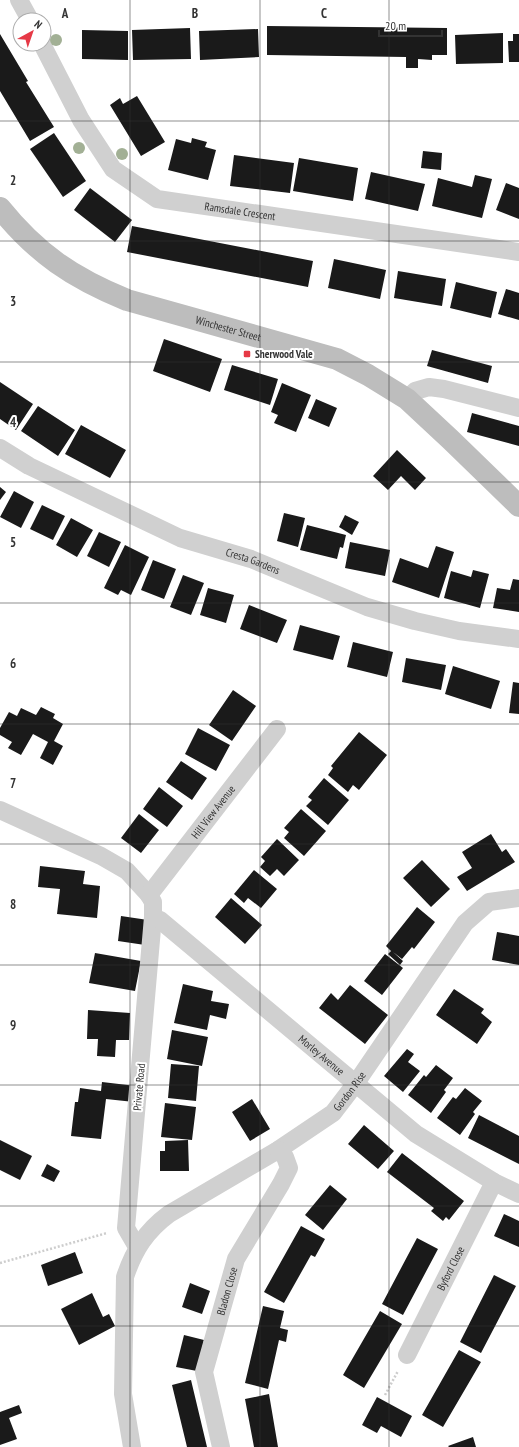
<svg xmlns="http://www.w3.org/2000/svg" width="519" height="1447" viewBox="0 0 519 1447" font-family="'PT Sans Narrow',sans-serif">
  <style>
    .building { fill: #1a1a1a }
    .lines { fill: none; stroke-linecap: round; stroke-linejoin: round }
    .path { stroke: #cdcdcd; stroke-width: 2.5; stroke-dasharray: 2 2; stroke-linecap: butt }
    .street { stroke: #d0d0d0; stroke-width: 18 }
    .secondary { stroke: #bdbdbd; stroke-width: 22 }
    .tree { fill: #a2b095 }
    .grid { fill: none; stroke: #333; stroke-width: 1; stroke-opacity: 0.55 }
    .poi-dot { fill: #e63946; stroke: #fff; stroke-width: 1.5 }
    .labels { text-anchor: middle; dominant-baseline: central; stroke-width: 4; stroke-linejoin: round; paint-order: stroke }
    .street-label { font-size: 11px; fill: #333; stroke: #fff }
    .poi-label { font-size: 11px; font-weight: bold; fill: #333; stroke: #fff; text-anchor: start }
    .grid-label { font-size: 13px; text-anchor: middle; font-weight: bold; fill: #333; stroke: #fff; stroke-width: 4; stroke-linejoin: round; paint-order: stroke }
  </style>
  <rect width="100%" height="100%" fill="#fff"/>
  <path class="building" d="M267,26L447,28V55H432V60L418,59V68H406V57L267,55Z
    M190,28L191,59L133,60L132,30Z
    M258,29L259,57L200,60L199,31Z
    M82,30L128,31V60L82,59Z
    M503,33V63L456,64L455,35Z
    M0,34L28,81L26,82L54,127L30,141L0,91Z
    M513,34H519V62H509L508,41H513Z
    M137,96L165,142L141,156L110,105L120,98L123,104Z
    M54,133L86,181L63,197L30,149Z
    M192,138L207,142L205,147L216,150L208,180L168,170L176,139L191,143Z
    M423,151L442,153L441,170L421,168Z
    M234,155L294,163L290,193L230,186Z
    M299,158L358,168L353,201L293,191Z
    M371,172L425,184L418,211L365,199Z
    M475,175L492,179L482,218L432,206L438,178L472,187Z
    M506,183L519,188V219L496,210Z
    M90,188L132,220L115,242L74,210Z
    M132,226L313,261L308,287L127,252Z
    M334,259L386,270L380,299L328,288Z
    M398,271L446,279L442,306L394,298Z
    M456,282L497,292L491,318L450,308Z
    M506,289L519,293V320L498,314Z
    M164,339L222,359L210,392L153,371Z
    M432,350L492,366L488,383L427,366Z
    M232,365L278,379L270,405L224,390Z
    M0,382L33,404L16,430L0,419Z
    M282,383L311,395L296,432L274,423L278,415L271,412Z
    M316,399L337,408L329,427L308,418Z
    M38,406L75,430L58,456L21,431Z
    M472,413L519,426V446L467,432Z
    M81,425L126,450L110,478L65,454Z
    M397,450L426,478L415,490L401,476L388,490L373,476Z
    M0,487L6,492L0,500Z
    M14,491L34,502L21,528L0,517Z
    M42,505L65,516L53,540L30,529Z
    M284,513L305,518L298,547L277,541Z
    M345,515L359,522L352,535L339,527Z
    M71,518L93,530L77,557L56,545Z
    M307,525L346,535L343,548L340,547L337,559L300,550Z
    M99,532L121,542L109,567L87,556Z
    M350,542L390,550L385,576L345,568Z
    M125,545L149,557L131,595L121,590L118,595L104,588Z
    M436,546L454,552L439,598L392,582L400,558L428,568Z
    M153,560L176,569L164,599L141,590Z
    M473,570L489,574L480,608L444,598L451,571L471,577Z
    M183,575L204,583L191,615L170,607Z
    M513,579L519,580V612L493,608L497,588L510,590Z
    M208,588L234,595L226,623L200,615Z
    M249,605L287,620L277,643L240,629Z
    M300,625L340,636L333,660L293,650Z
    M353,642L393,652L387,677L347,667Z
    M406,658L446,665L441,690L402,682Z
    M453,666L500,681L491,709L445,694Z
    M513,682L519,683V714L509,713Z
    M233,690L256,706L232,741L209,725Z
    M41,707L55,714L53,718L63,724L54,741L63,746L53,765L40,758L48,742L33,734L21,755L8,748L12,742L0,735V728L9,712L17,716L21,708L36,715Z
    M198,728L230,745L216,771L185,754Z
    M359,732L387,755L359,790L353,785L348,792L328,775L333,768L331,766Z
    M181,761L207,778L192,800L166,782Z
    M324,778L349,800L328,825L306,806L312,800L308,797Z
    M159,787L183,806L167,827L143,809Z
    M301,809L326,831L304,856L284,838L289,832L284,828Z
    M139,814L159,830L141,853L121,838Z
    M491,834L502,852L506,849L515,862L467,891L457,877L472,868L462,852Z
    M277,839L299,860L284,876L277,869L270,876L260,867L265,861L261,857Z
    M422,860L450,889L431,907L403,878Z
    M40,866L85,871L83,884L100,886L97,918L57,914L60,889L38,887Z
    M254,870L277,889L261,908L248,898L244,903L234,894Z
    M231,898L262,925L245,944L215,917Z
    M417,907L435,922L414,949L412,947L402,959L393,952L403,961L400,965L388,954L391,951L386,946Z
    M121,916L148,920L145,945L118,941Z
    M497,932L519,936V965L492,960Z
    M95,953L141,961L135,991L89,983Z
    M385,954L403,968L382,995L364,981Z
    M183,984L213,991L211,1001L229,1004L226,1019L210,1015L207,1030L174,1023Z
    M350,985L388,1015L365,1044L319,1008L331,993L338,1000Z
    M454,989L484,1009L481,1013L492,1022L477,1044L436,1015Z
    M88,1010L130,1013L129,1040H116L115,1057L97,1056L98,1039H87Z
    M172,1030L208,1037L202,1066L167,1059Z
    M407,1049L414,1054L408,1062L420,1071L403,1092L384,1076Z
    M171,1064L199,1066L196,1101L168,1098Z
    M436,1065L453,1078L444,1090L446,1092L431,1113L408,1095L424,1075L426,1077Z
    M102,1082L136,1086L134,1102L106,1099L101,1139L71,1136L75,1102H78L80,1088L101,1091Z
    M465,1088L482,1101L473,1112L475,1114L460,1135L437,1118L453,1097L456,1099Z
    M252,1099L270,1129L250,1141L232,1112Z
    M165,1103L196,1107L192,1140L161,1137Z
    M479,1115L519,1136V1164L468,1138Z
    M364,1125L394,1151L378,1169L348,1144Z
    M0,1140L32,1156L20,1180L0,1170Z
    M188,1140L189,1171H160V1151H165V1141Z
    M402,1153L464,1201L449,1220L446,1217L443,1221L431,1211L434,1208L387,1172Z
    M47,1164L60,1171L54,1182L41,1176Z
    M330,1185L347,1199L323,1230L305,1215Z
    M504,1214L519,1221V1247L494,1236Z
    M301,1226L325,1239L315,1257L311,1255L284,1303L264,1292Z
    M417,1238L438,1249L403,1315L382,1304Z
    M75,1252L83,1273L48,1286L41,1265Z
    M494,1275L516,1286L481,1353L460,1342Z
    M190,1283L210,1291L202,1314L182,1307Z
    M92,1293L103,1317L109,1314L115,1326L79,1345L61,1309Z
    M263,1306L284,1311L280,1328L288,1330L286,1342L279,1340L268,1389L245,1383Z
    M380,1311L402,1324L364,1388L343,1375Z
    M184,1335L204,1340L197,1371L176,1367Z
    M459,1350L481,1362L443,1427L422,1415Z
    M191,1380L207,1447H187L172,1385Z
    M269,1394L278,1447H254L245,1399Z
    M377,1397L412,1416L401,1437L381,1426L377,1433L362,1425Z
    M19,1405L22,1413L9,1418L17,1439L0,1445V1412Z
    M473,1437L476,1447H449L448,1446Z"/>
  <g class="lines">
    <path class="path" d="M0,1263L107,1233
      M385,1395L398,1371"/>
    <g class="street">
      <path d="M19,0L30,20"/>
      <path id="s1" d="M42,44L81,120L113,169L157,199L519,252"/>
      <path d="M407,399L415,391L429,387L444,389L519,408"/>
      <path id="s2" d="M0,448L29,466L180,538L251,559L367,607L415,621L459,631L519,639"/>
      <path d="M0,810L101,856L127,871L149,895L153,902V917L126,1228L137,1247"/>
      <path id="s3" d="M149,895L277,729"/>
      <path id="s4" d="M153,917L160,920L416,1134L494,1182L519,1194"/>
      <path id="s5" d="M407,1355L494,1182"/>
      <path id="s6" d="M132,1447L123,1394L125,1277C134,1250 146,1231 169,1214L278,1150L333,1113L356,1083L465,923L489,902L519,898"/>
      <path id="s7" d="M221,1447L204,1372L236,1259L281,1184L289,1168L285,1157L278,1150"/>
    </g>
    <path class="secondary" id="s8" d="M0,208C37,254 73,278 127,300L337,359L368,375L407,399L451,440L519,506"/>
  </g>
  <g class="tree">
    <circle cx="56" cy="40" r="6"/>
    <circle cx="79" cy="148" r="6"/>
    <circle cx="122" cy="154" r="6"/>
  </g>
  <path class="grid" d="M130,0V1447M260,0V1447M389,0V1447M0,121H519M0,241H519M0,362H519M0,482H519M0,603H519M0,724H519M0,844H519M0,965H519M0,1085H519M0,1206H519M0,1326H519"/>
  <rect class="poi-dot" x="243" y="350" width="8" height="8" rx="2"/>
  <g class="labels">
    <g class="street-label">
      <text stroke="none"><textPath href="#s1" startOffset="281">Ramsdale Crescent</textPath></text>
      <text stroke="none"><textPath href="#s8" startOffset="264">Winchester Street</textPath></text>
      <text stroke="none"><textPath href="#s2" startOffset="278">Cresta Gardens</textPath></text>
      <text stroke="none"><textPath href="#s3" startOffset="105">Hill View Avenue</textPath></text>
      <text stroke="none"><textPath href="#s4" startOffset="218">Morley Avenue</textPath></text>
      <text transform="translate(139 1087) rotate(-85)">Private Road</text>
      <text stroke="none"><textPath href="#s6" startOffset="469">Gordon Rise</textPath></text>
      <text stroke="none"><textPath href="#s5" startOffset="97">Byford Close</textPath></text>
      <text stroke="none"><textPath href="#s7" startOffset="161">Bladon Close</textPath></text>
    </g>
    <g class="poi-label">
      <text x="255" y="354">Sherwood Vale</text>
    </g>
  </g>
  <g class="grid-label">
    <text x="65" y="18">A</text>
    <text x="195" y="18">B</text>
    <text x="324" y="18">C</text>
    <text x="13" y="185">2</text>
    <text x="13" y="306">3</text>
    <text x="13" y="427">4</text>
    <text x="13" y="547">5</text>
    <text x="13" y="668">6</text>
    <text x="13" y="788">7</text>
    <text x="13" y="909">8</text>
    <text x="13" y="1030">9</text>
  </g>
  <g transform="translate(32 32) rotate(40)"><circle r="19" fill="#ffffff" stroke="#adadad"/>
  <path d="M0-3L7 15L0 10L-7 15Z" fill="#e63946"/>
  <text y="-6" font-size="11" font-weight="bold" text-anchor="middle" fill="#333333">N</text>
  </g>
  <path d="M379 30v6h63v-6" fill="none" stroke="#333333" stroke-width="2"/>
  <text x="385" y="30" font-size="12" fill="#333333" stroke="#ffffff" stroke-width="3" paint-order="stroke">20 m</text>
</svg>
